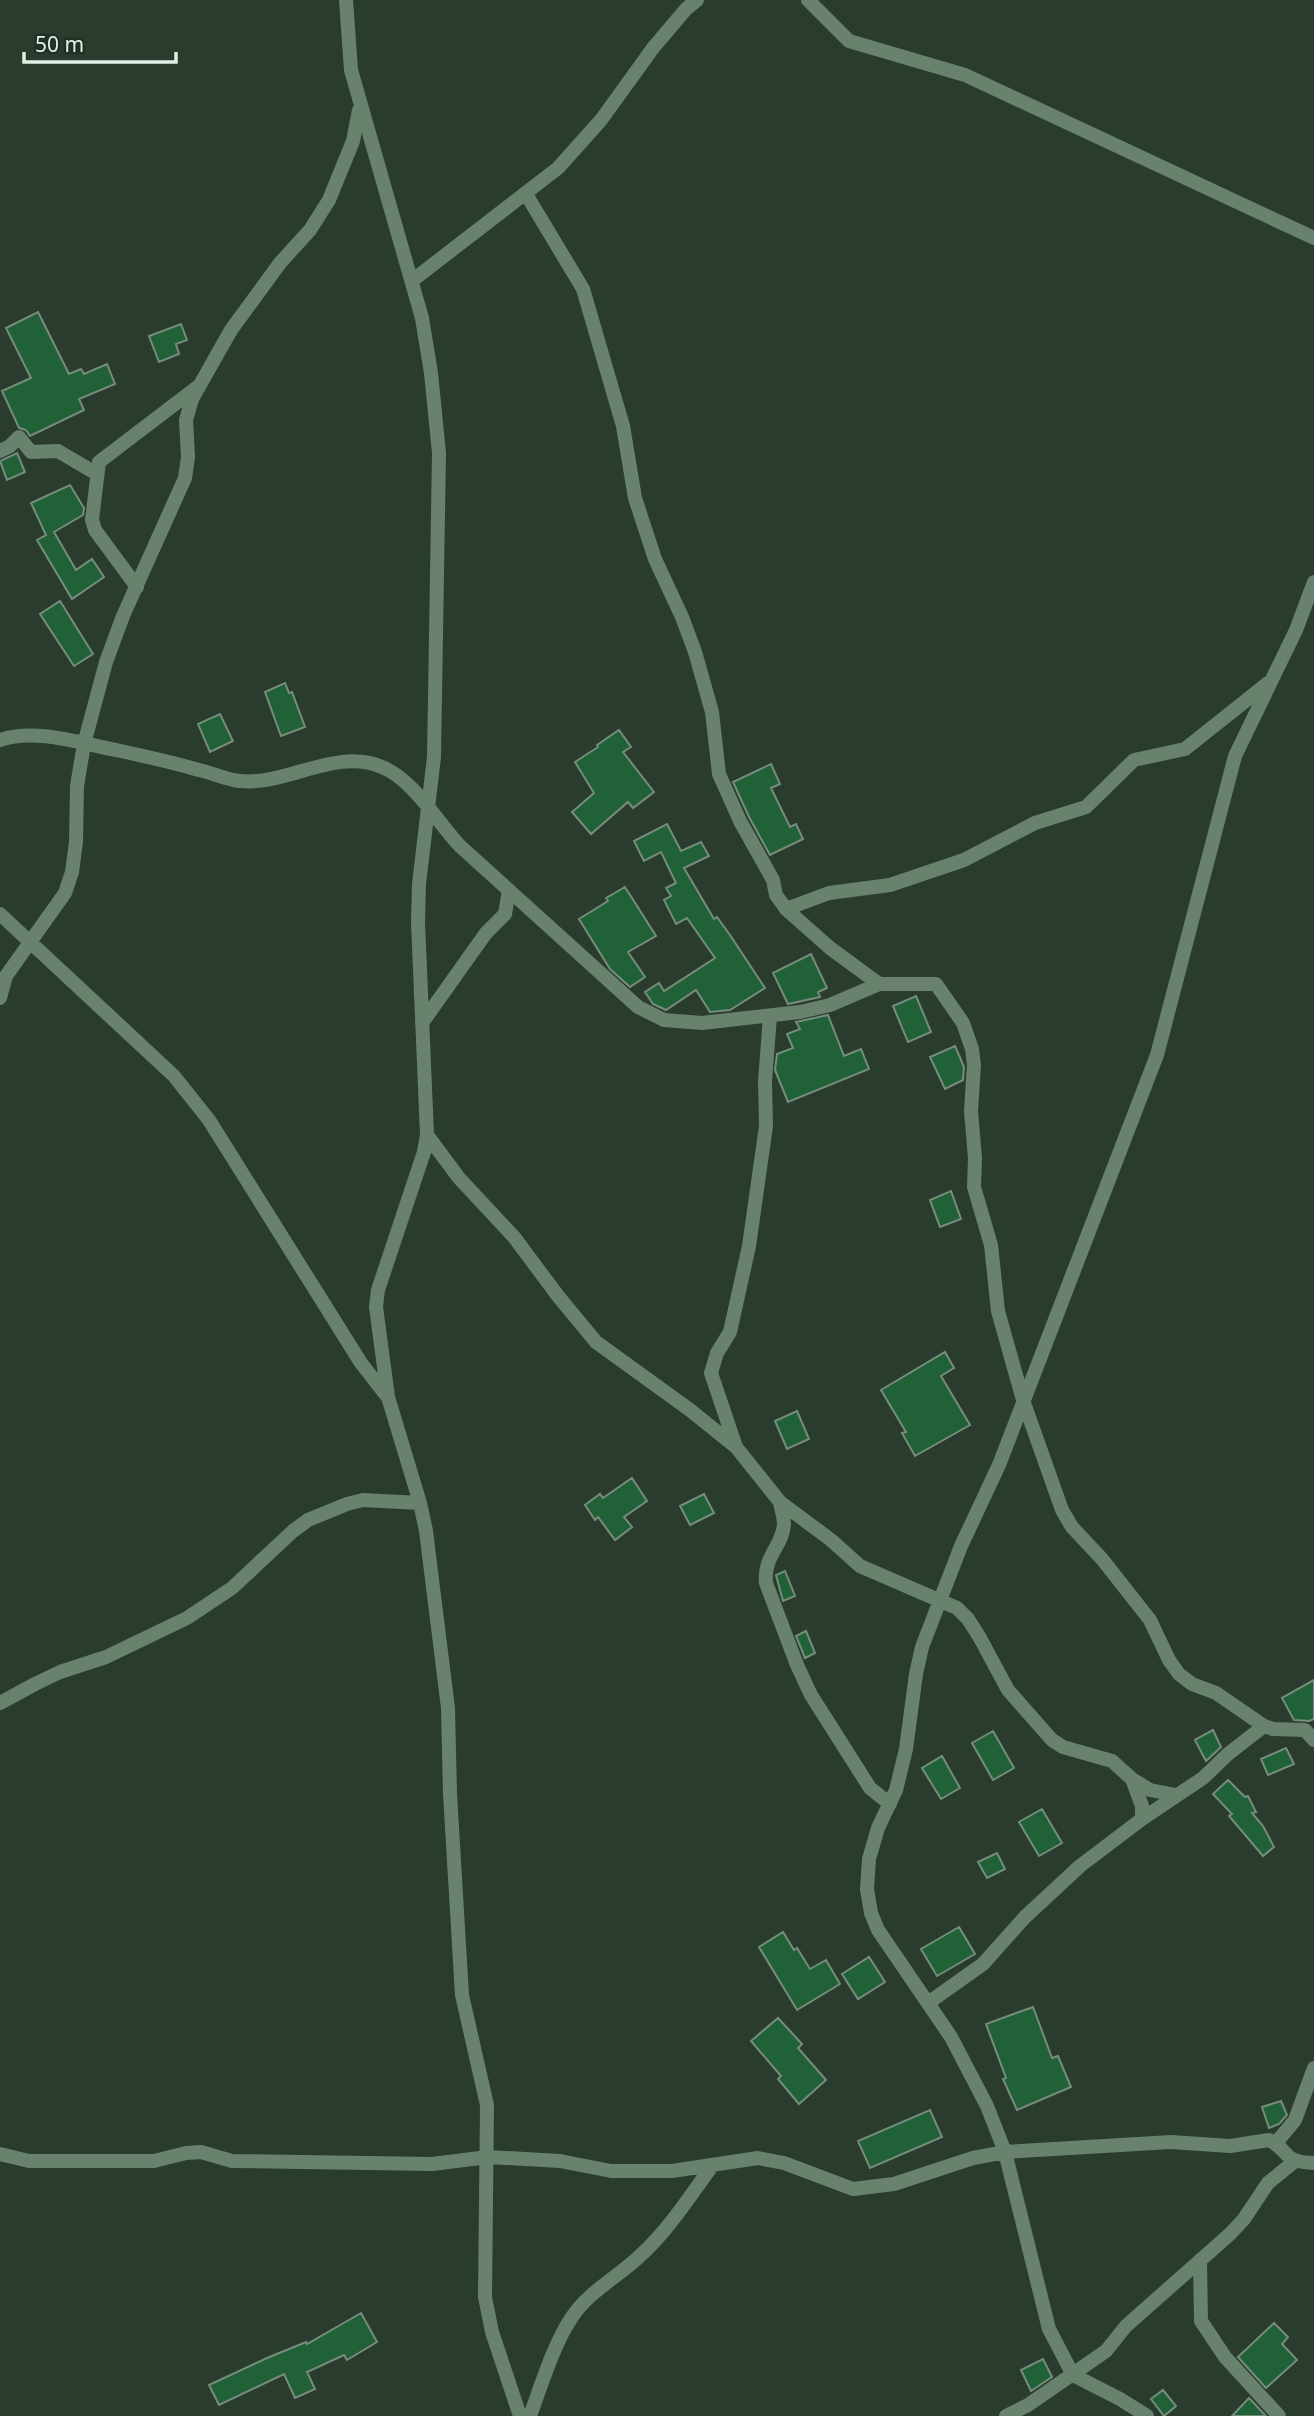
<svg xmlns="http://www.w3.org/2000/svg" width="1314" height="2416" viewBox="0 0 1314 2416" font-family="'Noto Sans',sans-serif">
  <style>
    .building { fill: #206137; stroke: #778c7c; stroke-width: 2 }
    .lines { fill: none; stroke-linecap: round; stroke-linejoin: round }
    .street { stroke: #68826e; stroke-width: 14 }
  </style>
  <rect width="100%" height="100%" fill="#293c2e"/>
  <path class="building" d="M38,312L69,374L81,369L84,374L107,364L115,384L79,399L84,410L30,436L26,430L19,428L2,391L31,378L6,328Z
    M181,324L187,340L176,344L179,354L159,362L149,336Z
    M17,453L25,472L7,480L0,461Z
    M70,485L84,508L83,515L54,532L76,570L92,559L104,577L72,599L37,540L46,535L31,503Z
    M60,601L93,654L74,666L40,614Z
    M285,683L289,693L292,692L305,727L281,736L265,692Z
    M220,714L233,741L210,752L198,724Z
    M619,730L631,747L623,752L654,792L633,808L628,802L591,834L572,812L594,793L575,762L598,747L597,745Z
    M771,764L780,784L771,788L790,827L796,824L803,839L770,855L749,817L733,782Z
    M667,824L681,851L701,842L709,856L684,868L714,919L717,917L730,935L765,988L730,1010L710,1012L696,990L666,1010L653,1004L645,992L659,983L664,991L715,958L687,918L676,924L664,900L671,896L666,888L676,883L661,852L644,861L634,841Z
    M625,887L656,936L628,952L645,977L630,987L610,969L579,919L608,901L606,898Z
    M811,954L827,988L818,992L820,997L788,1004L773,973Z
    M916,996L931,1032L908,1042L893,1006Z
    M828,1015L844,1056L861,1049L869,1069L788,1102L775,1070L777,1054L793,1048L787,1034L800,1029L796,1022Z
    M955,1046L964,1067L963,1080L945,1089L930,1057Z
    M951,1191L961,1219L940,1227L930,1200Z
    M945,1352L954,1368L941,1376L970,1425L915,1456L902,1433L906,1432L881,1390Z
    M797,1411L809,1439L787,1449L775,1421Z
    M632,1478L647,1501L624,1517L632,1527L615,1540L598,1517L595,1520L585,1505L600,1494L603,1498Z
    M704,1494L714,1513L690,1525L680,1506Z
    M785,1571L795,1596L783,1601L776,1575Z
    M806,1631L815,1653L805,1658L796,1636Z
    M1314,1680V1719L1309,1721L1294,1720L1282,1698Z
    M1213,1730L1221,1747L1206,1761L1195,1740Z
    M993,1731L1014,1768L993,1780L972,1743Z
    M1286,1748L1294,1764L1268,1775L1261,1759Z
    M942,1756L960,1788L941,1799L922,1768Z
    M1228,1780L1245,1797L1248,1796L1256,1812L1252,1813L1263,1826L1274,1847L1263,1856L1229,1816L1232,1814L1213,1794Z
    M1042,1809L1062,1843L1039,1856L1019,1822Z
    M997,1853L1005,1869L987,1878L978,1862Z
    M959,1927L975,1954L937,1976L921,1949Z
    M783,1932L794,1950L797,1948L810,1969L826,1960L840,1984L797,2010L759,1947Z
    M869,1957L885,1982L858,1999L842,1974Z
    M1033,2007L1052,2058L1058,2056L1071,2087L1017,2110L1003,2079L1006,2078L986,2024Z
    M778,2018L802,2044L798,2048L826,2080L799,2104L778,2079L781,2076L751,2041Z
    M1281,2101L1287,2115L1279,2124L1269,2128L1262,2107Z
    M930,2110L942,2137L870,2168L858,2141Z
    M361,2313L377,2342L347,2360L344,2355L307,2372L315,2389L295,2398L284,2374L219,2405L209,2385L267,2358L306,2342L307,2344Z
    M1274,2323L1288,2337L1282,2344L1297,2360L1266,2388L1238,2357Z
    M1043,2359L1052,2377L1031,2391L1021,2370Z
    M1163,2390L1176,2406L1164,2416L1151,2399Z
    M1249,2398L1266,2416H1232Z"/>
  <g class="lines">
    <path class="street" d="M346,0L351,70L422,318L431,373L439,453L434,757L419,884L418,922L427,1135L424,1152L378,1290L376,1307L388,1397L420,1503L426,1531L448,1708L450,1794L462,1995L487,2105L485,2297L492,2332L520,2416
      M808,0L849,41L965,75L1314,238
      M526,194L583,289L623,426L635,498L655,559L682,617L695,652L712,712L719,774L740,821L773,880L776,895L786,909L830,948L879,984
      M413,280L558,168L601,120L653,48L686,9L697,0
      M0,451L10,446L19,437L31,452L58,451L97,474
      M137,587L95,530L92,520L99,462L196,388
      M0,740C37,728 79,743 116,750C144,756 172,762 199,770C213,773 227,780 240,781C287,786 336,747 382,767C414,780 437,822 460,846L638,1007L664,1020L702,1023L800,1012L830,1005L879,984H936L963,1023L972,1049L974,1065L971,1111L975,1158L974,1187L991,1245L998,1311L1023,1400L1062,1510L1072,1527L1102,1559L1150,1620L1169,1660L1179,1674L1192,1684L1216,1693L1264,1726L1273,1729L1305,1730L1314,1740
      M786,909L829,893L890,885L964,860L1035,823L1086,807L1134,760L1185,749L1268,683
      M0,914L174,1076L209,1120L361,1363L386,1395
      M0,998L6,976L65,893L72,872L76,842L77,786L84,744L106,662L123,616L185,478L188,457L186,420L192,399L231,330L280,263L310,230L329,200L353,141L359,110
      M422,1023L486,933L505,914L509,890
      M427,1135L459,1178L514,1237L558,1296L596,1342L690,1410L736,1447L780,1502L831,1540L860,1566L957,1608L968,1619L980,1638L1008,1690L1052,1740L1063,1747L1112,1761L1132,1779L1150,1790L1176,1795
      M736,1447L711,1373L717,1353L730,1332L749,1246L766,1126L765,1081L770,1016
      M780,1502C781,1509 784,1517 784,1524C783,1546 763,1556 766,1583L797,1665L811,1695L870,1788L890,1804
      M0,1703L35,1684L60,1672L106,1657L187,1618L232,1588L293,1531L308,1520L347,1504L363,1500L420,1503
      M1132,1779L1142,1806V1819
      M928,2003L983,1964L1025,1917L1080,1866L1142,1819L1203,1778L1228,1754L1264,1726
      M1276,2143L1295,2120L1314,2068
      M0,2154L29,2161H154L186,2153L201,2152L232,2161L432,2164L488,2157L560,2161L611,2171H672L758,2158L784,2163L853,2189L894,2184L973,2158L1005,2152L1171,2142L1230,2146L1269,2140C1291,2151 1281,2162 1314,2163
      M1200,2260L1201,2321L1225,2357L1279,2416
      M530,2416C541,2386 554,2343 572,2317C590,2290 620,2276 643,2253C670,2228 691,2194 713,2165
      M1006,2416L1028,2405L1106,2351L1126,2326L1230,2234L1244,2219L1268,2183L1295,2161
      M1147,2416L1120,2399L1073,2375L1049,2329L1005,2152L987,2106L951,2037L878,1930L871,1913L867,1889L869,1859L878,1828L896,1790L906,1749L916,1674L922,1647L961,1546L999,1465L1157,1055L1235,756L1296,630L1314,582"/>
  </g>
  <path d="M24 52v10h152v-10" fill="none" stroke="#e3eee5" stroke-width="3.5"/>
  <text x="35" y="52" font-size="21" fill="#e3eee5" stroke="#1f3124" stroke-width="5" paint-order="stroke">50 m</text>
</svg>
